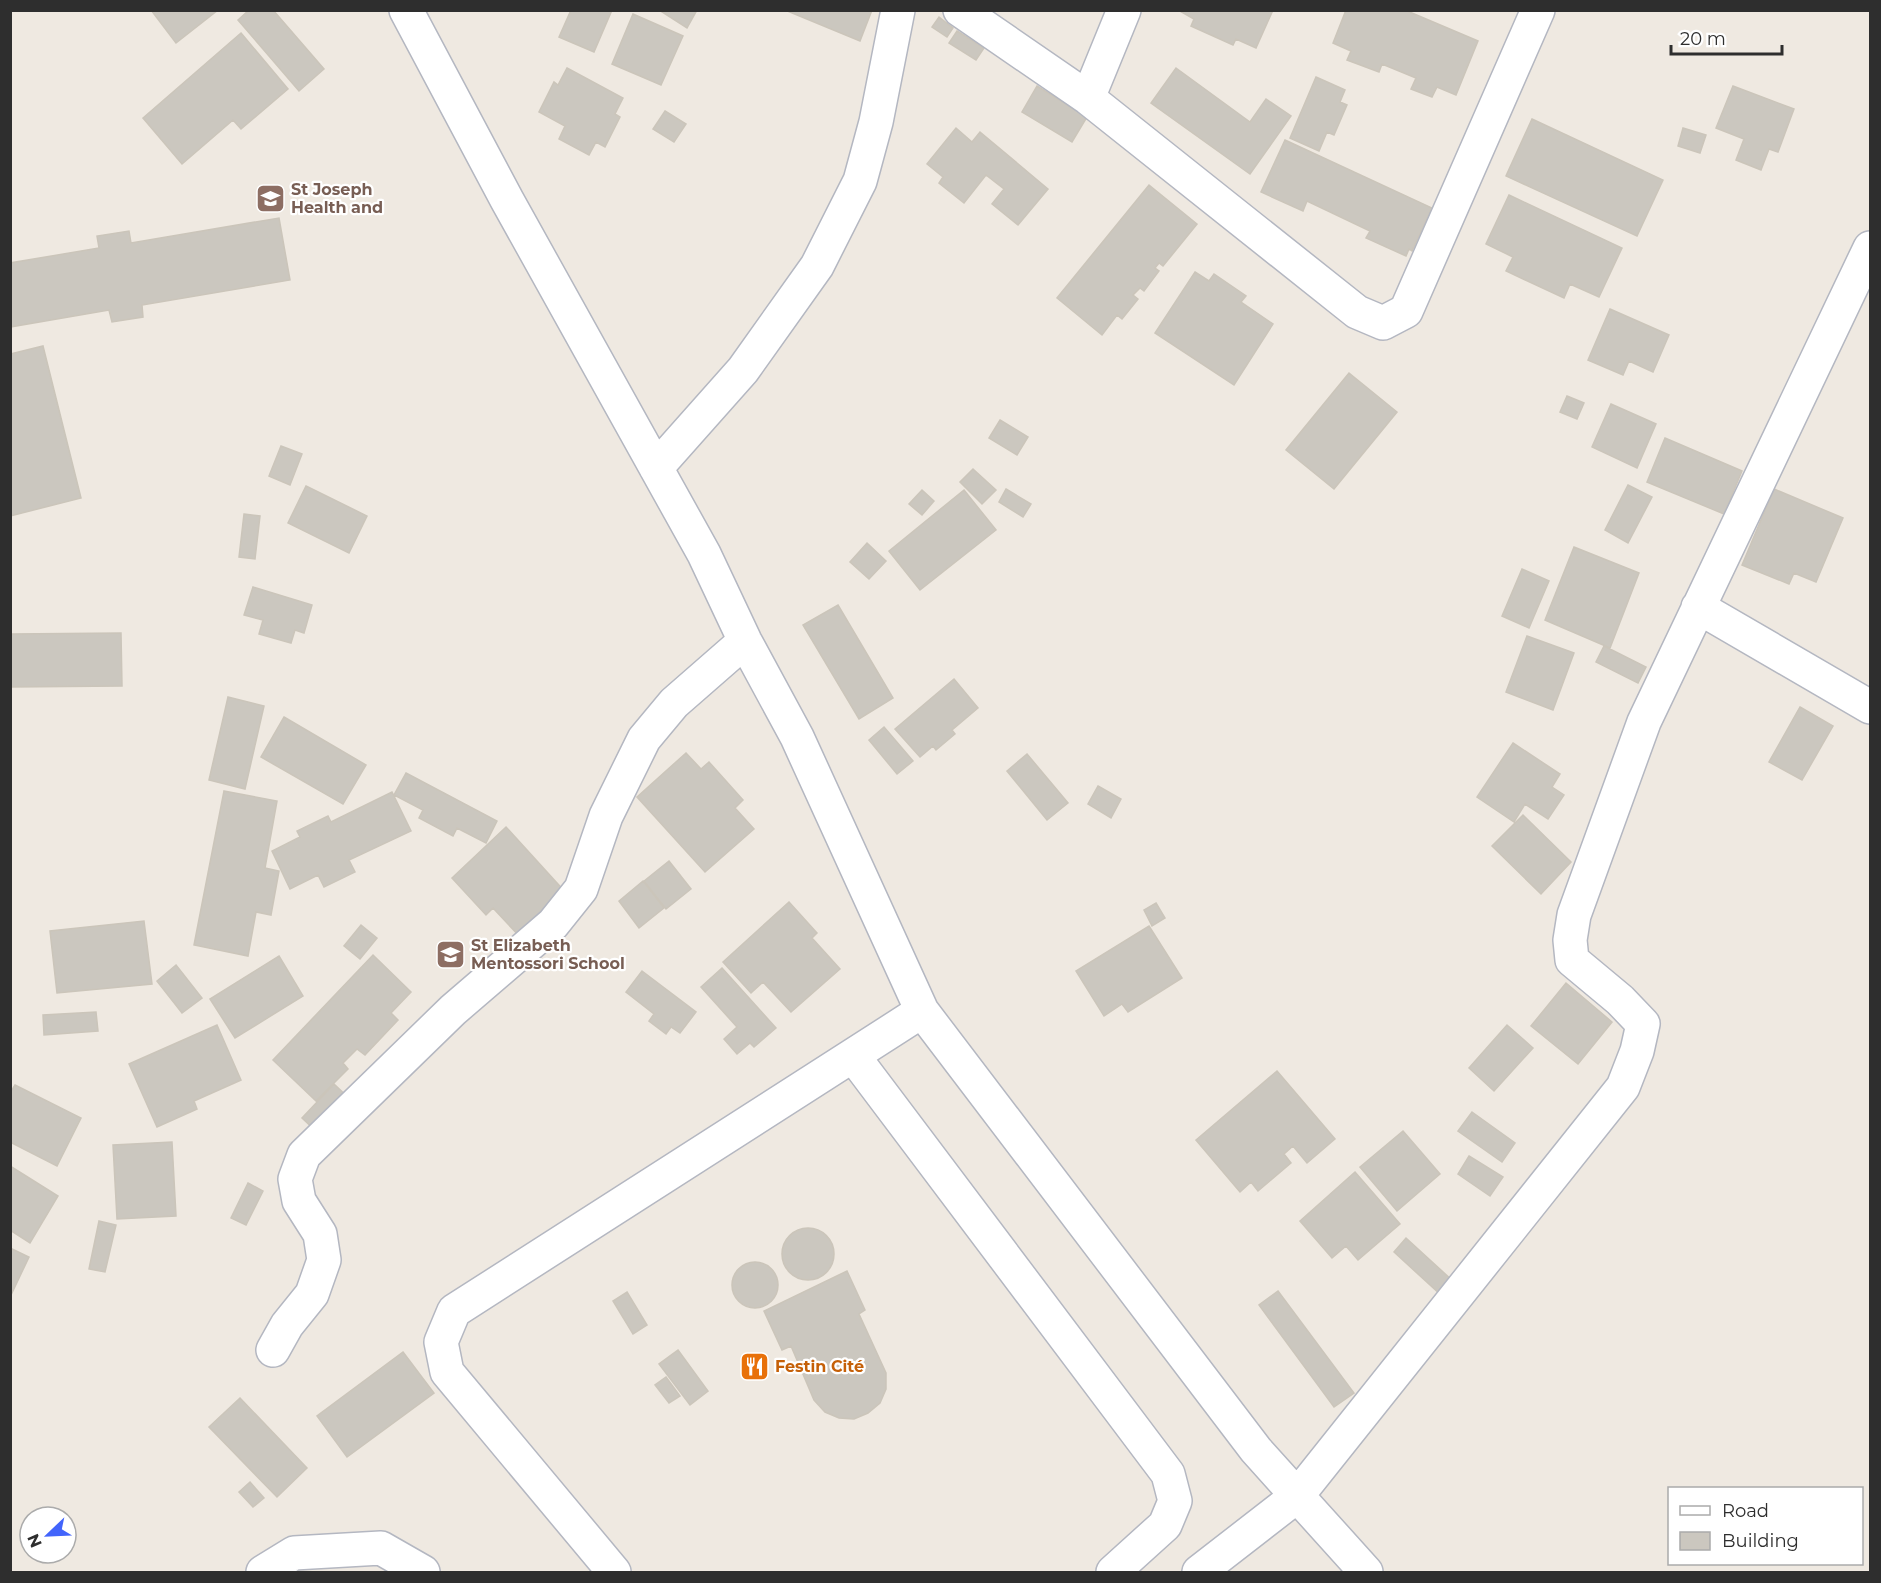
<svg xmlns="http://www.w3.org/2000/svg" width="1881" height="1583" viewBox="0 0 1881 1583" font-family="Montserrat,sans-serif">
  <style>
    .building { fill: #cbc7bf; stroke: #cbc5ba; stroke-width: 1.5 }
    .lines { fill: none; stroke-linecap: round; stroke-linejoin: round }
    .minor-casing { stroke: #b4b7c1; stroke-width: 36 }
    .minor { stroke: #fff; stroke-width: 33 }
    .labels { text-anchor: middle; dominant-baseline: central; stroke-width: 4.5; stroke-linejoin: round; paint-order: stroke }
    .education-label { font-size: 16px; font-weight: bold; fill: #785e54; stroke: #fff; text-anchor: start }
    .food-label { font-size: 16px; font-weight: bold; fill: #c56008; stroke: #fff; text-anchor: start }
  </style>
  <rect width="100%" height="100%" fill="#efe9e1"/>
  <path class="building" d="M151,10H218L176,43Z
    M249,10H273L324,69L299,91L238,20Z
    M571,10H612L594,52L559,37Z
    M659,10H697L687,28Z
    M785,10H872L860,41Z
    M1178,10H1273L1256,48L1236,39L1233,45L1191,26L1194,19Z
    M1346,10H1405L1478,41L1456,95L1437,87L1432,97L1411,89L1416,78L1382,64L1379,72L1347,60L1351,51L1333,43Z
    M633,14L683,36L661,85L612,64Z
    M939,17L953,28L947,37L932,27Z
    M957,31L984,48L976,60L949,43Z
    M241,33L288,89L241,129L233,120L182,164L143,118Z
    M567,68L623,98L615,114L620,117L605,147L596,142L589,155L559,139L565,126L539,112L554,82L558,85Z
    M1176,68L1250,122L1266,99L1291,116L1250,174L1151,103Z
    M1316,77L1345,90L1340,102L1347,105L1334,135L1327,132L1319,151L1290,138Z
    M1037,86L1087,117L1072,142L1022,112Z
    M1733,86L1794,109L1778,152L1769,149L1761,170L1736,160L1744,139L1716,128Z
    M665,111L686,124L674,142L653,129Z
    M1532,119L1663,180L1637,236L1506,176Z
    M956,128L972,142L980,132L1048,189L1018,225L992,204L1004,189L986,175L964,203L939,183L943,177L927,164Z
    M1683,128L1706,135L1700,153L1678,146Z
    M1285,140L1432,208L1412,251L1409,249L1406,256L1366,238L1370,231L1307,201L1303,211L1261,192Z
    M1149,185L1197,224L1163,266L1159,263L1155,268L1159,271L1144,291L1140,288L1133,295L1138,299L1122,319L1117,315L1102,335L1057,298Z
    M1509,195L1622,248L1599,297L1570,284L1564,298L1506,271L1513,257L1486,244Z
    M279,218L290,280L142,305L143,317L112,322L109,310L10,327V263L99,248L97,236L129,231L131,243Z
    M1195,272L1209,281L1214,274L1246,296L1241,302L1273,324L1234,385L1155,333Z
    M1610,309L1669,335L1653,372L1629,361L1623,375L1588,360Z
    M43,346L81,498L10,516V354Z
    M1349,373L1397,412L1334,489L1286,450Z
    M1567,396L1584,403L1577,419L1560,412Z
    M1611,404L1656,424L1637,468L1592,447Z
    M1000,420L1028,437L1017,455L989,438Z
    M1665,438L1742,471L1724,514L1647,482Z
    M281,446L302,454L290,485L269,476Z
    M973,469L996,490L982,504L960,482Z
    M1628,485L1652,497L1628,543L1605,530Z
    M306,486L367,516L349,553L288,523Z
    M1006,489L1031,504L1023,517L999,502Z
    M1774,489L1843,518L1816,582L1794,573L1789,584L1742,565Z
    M922,490L934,501L922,515L909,504Z
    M964,490L996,530L920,590L889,551Z
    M244,514L260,516L255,559L239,557Z
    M867,543L886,561L869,579L850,562Z
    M1574,547L1639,573L1610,648L1545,620Z
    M1522,569L1549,581L1529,628L1502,616Z
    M253,587L312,605L304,633L295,630L291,643L259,634L263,620L244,615Z
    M838,605L893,698L859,719L803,625Z
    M121,633L122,686L10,687V634Z
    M1527,636L1574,653L1553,710L1506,692Z
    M1604,646L1646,667L1638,683L1596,662Z
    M954,679L978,708L952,730L955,734L936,750L933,746L920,757L895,729Z
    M228,697L264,706L245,789L209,780Z
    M1800,707L1833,726L1802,780L1769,762Z
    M284,717L366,765L343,804L261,757Z
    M884,727L913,761L897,774L869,740Z
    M1513,743L1560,774L1552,787L1564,795L1548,819L1525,804L1514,822L1477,797Z
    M686,753L701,769L709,762L743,800L735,808L754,829L705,872L637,797Z
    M1027,754L1068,803L1047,820L1007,771Z
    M406,773L497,821L486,843L457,828L453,836L419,818L423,810L394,795Z
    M1098,786L1121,799L1111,818L1088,804Z
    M224,791L277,801L265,868L279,871L271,915L256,912L248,956L194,945Z
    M392,792L411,831L349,860L355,872L324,887L318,875L290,889L272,851L300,837L297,831L328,816L331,822Z
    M1523,815L1571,862L1541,894L1492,846Z
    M506,827L567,894L521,938L493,908L486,915L452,878Z
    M669,861L691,889L666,909L644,881Z
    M643,881L664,908L639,928L619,901Z
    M789,902L817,933L812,938L840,969L791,1012L763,982L751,993L723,962Z
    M1156,903L1165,918L1152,926L1144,910Z
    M144,921L152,984L57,993L50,931Z
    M361,925L377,938L360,959L344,946Z
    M1149,926L1182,978L1128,1012L1122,1004L1104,1016L1076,971Z
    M373,955L411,992L391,1013L398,1020L365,1055L357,1049L343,1063L348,1069L316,1101L273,1060Z
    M279,956L303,996L235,1038L210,999Z
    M176,965L202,998L182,1013L157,981Z
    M722,968L776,1028L754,1047L750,1043L737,1054L724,1039L737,1027L701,987Z
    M642,971L696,1012L680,1033L671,1027L666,1034L649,1021L654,1014L626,992Z
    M1566,983L1612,1022L1578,1064L1531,1026Z
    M96,1012L98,1031L44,1035L43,1015Z
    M217,1025L241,1080L194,1101L197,1109L157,1127L129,1064Z
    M1507,1025L1533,1048L1494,1091L1469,1068Z
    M1277,1071L1335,1139L1307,1163L1293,1146L1284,1154L1291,1163L1258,1191L1251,1182L1240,1192L1196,1140Z
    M334,1084L352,1101L320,1135L302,1118Z
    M15,1085L81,1118L57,1166L10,1142V1093Z
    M1472,1112L1515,1143L1502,1162L1458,1131Z
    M1403,1131L1440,1174L1397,1211L1360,1167Z
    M172,1142L176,1216L117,1219L113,1145Z
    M1469,1156L1503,1177L1490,1196L1458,1174Z
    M10,1166L58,1196L30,1243L10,1230Z
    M1355,1172L1400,1224L1358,1260L1346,1246L1332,1258L1300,1221Z
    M248,1183L263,1191L246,1225L231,1218Z
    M99,1221L116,1225L105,1272L89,1269Z
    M782 1254a26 26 0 1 1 52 0a26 26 0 1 1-52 0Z
    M1406,1238L1454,1282L1442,1296L1394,1252Z
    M10,1248L29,1257L11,1295H10Z
    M732 1285a23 23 0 1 1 46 0a23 23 0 1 1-46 0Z
    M847,1271L865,1310L859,1314L886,1373V1389L880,1403L868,1413L854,1419L839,1418L825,1412L814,1400L791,1346L782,1350L764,1311Z
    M1278,1291L1354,1393L1334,1407L1259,1305Z
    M627,1292L647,1325L633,1334L613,1301Z
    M678,1350L708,1391L690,1405L659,1364Z
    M403,1352L434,1393L347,1457L317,1416Z
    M666,1377L680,1396L669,1403L655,1385Z
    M240,1398L307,1468L277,1497L209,1427Z
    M250,1482L264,1498L253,1507L239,1492Z"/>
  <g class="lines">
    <defs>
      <path id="minor" d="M406,10L507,200L704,554L745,641L797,737L922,1011L1256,1450L1366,1572
        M960,10L1088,98L1357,312L1383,323L1406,311L1538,10
        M1088,98L1124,10
        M656,468L743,370L817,266L860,181L876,122L898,10
        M1698,607L1870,707
        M854,1057L1168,1474L1175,1501L1165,1525L1113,1572
        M273,1350L287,1325L312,1294L324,1260L320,1234L299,1201L295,1179L304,1155L453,1010L553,924L581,889L606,816L644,739L674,703L745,641
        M263,1572L294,1553L381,1548L423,1572
        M614,1572L447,1372L441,1342L454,1311L922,1011
        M1199,1572L1297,1496L1623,1087L1637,1051L1643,1024L1620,1000L1572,960L1570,940L1574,915L1644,722L1870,248"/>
    </defs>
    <use href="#minor" class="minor-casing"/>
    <use href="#minor" class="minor"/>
  </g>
  <defs>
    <symbol id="school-square" viewBox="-11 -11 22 22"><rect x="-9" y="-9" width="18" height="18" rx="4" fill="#8d6e63" stroke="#fff"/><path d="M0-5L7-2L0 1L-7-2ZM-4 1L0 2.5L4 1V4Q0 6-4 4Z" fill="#fff"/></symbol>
    <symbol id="restaurant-square" viewBox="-11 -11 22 22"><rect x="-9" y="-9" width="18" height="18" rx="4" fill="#e8710a" stroke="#fff"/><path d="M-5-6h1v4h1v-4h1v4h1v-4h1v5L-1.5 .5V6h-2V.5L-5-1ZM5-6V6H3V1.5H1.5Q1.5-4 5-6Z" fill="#fff"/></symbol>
  </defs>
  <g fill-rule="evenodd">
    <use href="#school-square" x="254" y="182" width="33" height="33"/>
    <use href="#school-square" x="434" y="938" width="33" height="33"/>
    <use href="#restaurant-square" x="738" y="1350" width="33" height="33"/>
  </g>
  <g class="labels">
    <g class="education-label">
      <text x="291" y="189">St Joseph<tspan x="291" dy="18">Health and</tspan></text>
      <text x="471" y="945">St Elizabeth<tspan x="471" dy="18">Mentossori School</tspan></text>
    </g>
    <g class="food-label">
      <text x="775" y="1366">Festin Cité</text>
    </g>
  </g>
  <rect width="1881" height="1583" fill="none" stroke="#2e2e2e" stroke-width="24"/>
  <rect x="1668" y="1487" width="195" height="78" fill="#ffffff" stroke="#ababab" stroke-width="1.5"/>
  <rect x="1680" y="1506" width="30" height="9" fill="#ffffff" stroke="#ababab" stroke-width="1.5"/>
  <text x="1722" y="1517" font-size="18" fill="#2e2e2e">Road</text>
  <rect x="1680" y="1532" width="30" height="18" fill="#cbc7bf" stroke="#ababab" stroke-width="1.5"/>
  <text x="1722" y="1547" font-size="18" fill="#2e2e2e">Building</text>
  <g transform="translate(48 1535) rotate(247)"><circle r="28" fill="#ffffff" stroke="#ababab" stroke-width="1.5"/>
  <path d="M0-4.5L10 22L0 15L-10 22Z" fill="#4264fb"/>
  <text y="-9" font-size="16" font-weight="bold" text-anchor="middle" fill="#2e2e2e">N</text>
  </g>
  <path d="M1671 45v9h111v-9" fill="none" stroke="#2e2e2e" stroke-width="3"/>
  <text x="1680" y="45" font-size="18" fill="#2e2e2e" stroke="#ffffff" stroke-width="4.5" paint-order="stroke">20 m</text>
</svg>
